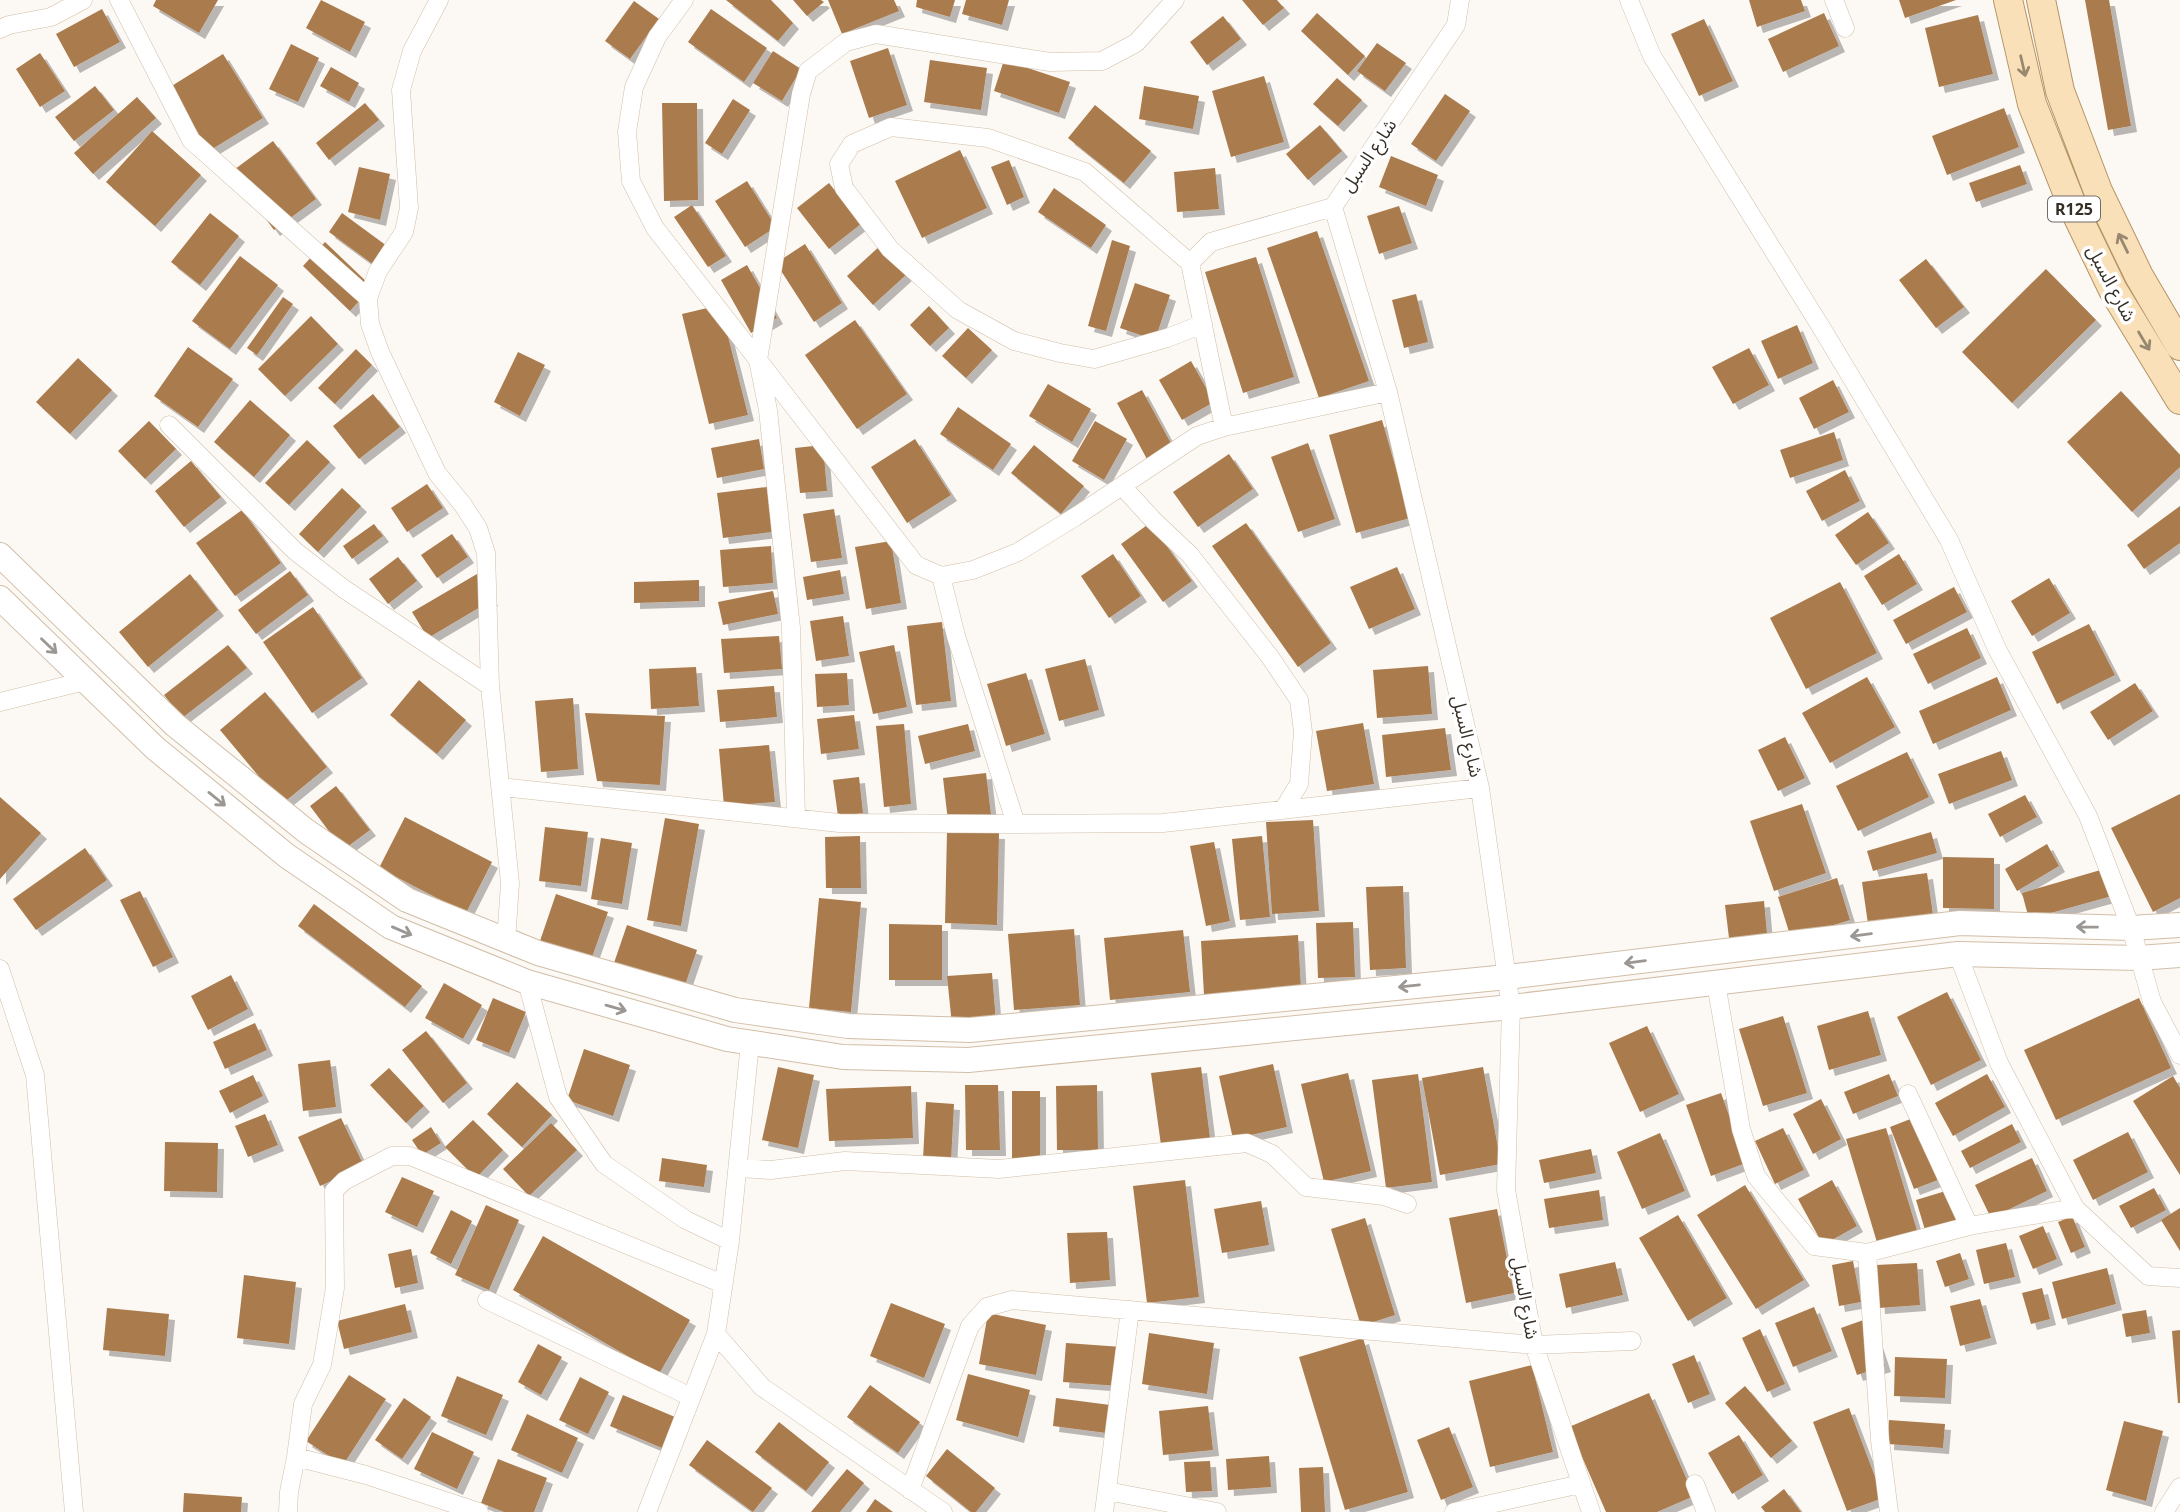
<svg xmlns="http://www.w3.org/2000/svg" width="2180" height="1512" viewBox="0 0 2180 1512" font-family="'Noto Sans','Noto Sans Arabic',sans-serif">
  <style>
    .building { fill: #aa7b4d; filter: url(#shadow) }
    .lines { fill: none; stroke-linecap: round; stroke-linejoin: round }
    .street-casing { stroke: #d1bea8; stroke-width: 19 }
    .secondary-casing { stroke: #d1bea8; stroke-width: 26 }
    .primary-casing { stroke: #b49466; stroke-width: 30 }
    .street { stroke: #fff; stroke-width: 18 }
    .secondary { stroke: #fff; stroke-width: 24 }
    .primary { stroke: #fae0b8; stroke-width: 28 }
    .oneway { stroke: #98886f }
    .oneway2 { stroke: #9b9792 }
    .labels { text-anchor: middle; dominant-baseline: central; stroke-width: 7; stroke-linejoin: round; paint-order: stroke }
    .shield { fill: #fff; stroke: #736d67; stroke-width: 2 }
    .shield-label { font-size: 16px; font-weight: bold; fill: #372f26 }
    .street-label { font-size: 18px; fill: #372f26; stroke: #fff }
  </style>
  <defs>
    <filter id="shadow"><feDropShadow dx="6" dy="6" stdDeviation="0" flood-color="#0004"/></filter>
  </defs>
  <rect width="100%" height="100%" fill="#fcf8f4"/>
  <path class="building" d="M156,0H218L199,33L153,6Z
    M321,0L365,22L350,52L306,28Z
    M726,0H771L793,23L778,41Z
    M793,0H821L824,2L807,16Z
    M828,0H894L899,11L842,34Z
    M917,0H955L950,17L916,7Z
    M966,0H1009L1002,25L962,14Z
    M1242,0H1277L1284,8L1263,25Z
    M1749,0H1801L1805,11L1757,27Z
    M1899,0H1956L1905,18Z
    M2085,0H2109L2131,126L2108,130Z
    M634,1L659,19L630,59L605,41Z
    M102,9L120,42L74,67L56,34Z
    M711,9L767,48L744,82L688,42Z
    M1317,13L1365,56L1348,75L1301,31Z
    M1824,13L1839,46L1783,72L1768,39Z
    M1978,15L1993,74L1939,87L1925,28Z
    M1223,16L1241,39L1207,65L1190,42Z
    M1704,19L1733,81L1699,96L1671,34Z
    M1377,43L1406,63L1385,91L1357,71Z
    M291,44L319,58L298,102L269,89Z
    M888,48L907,105L869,118L850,61Z
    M773,51L801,69L782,101L753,83Z
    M40,53L65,91L40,107L16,69Z
    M223,54L263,118L209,151L170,87Z
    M930,60L987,68L981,110L924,102Z
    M1004,60L1070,82L1059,113L994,91Z
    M331,67L359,83L349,102L320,86Z
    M1264,76L1284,142L1231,157L1212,91Z
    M1337,78L1362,100L1338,126L1313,104Z
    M95,86L114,110L74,141L55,117Z
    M1144,86L1199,96L1193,129L1139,119Z
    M1445,94L1470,111L1436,161L1411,144Z
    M137,97L156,118L93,174L74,153Z
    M733,99L750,110L722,154L705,143Z
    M365,103L379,120L329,160L316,143Z
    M662,103H697L698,200L664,201Z
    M1095,105L1151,151L1124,183L1068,138Z
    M2004,108L2019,147L1947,175L1932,136Z
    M1320,125L1342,151L1308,180L1286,154Z
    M152,131L201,175L155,226L106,182Z
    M273,141L316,199L274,230L231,172Z
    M960,150L987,208L922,238L895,181Z
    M1391,156L1438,175L1426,206L1379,187Z
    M1009,160L1024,197L1007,205L991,167Z
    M2020,165L2027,184L1976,202L1969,183Z
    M359,167L390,174L380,220L348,212Z
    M1215,168L1219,209L1177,212L1174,172Z
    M747,181L776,227L745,247L715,201Z
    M829,183L861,224L829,249L797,208Z
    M1054,188L1106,225L1091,248L1038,212Z
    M692,205L726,256L708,267L674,217Z
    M1399,206L1412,243L1379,254L1367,216Z
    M210,213L239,236L200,285L171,262Z
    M342,213L387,246L374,265L329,232Z
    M1317,231L1369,381L1319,398L1267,248Z
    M1112,240L1130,246L1106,331L1088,326Z
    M325,242L372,287L350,311L303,266Z
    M805,244L842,303L814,322L776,263Z
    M881,245L907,274L873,305L847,276Z
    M240,256L278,285L230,349L192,321Z
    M1256,257L1294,377L1243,393L1205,272Z
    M1926,259L1964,307L1936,328L1899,280Z
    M747,265L777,318L751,333L721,280Z
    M2046,269L2096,320L2012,403L1962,352Z
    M1135,283L1170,295L1155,340L1120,328Z
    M1416,294L1428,342L1404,348L1392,300Z
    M283,297L293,304L257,355L247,348Z
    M720,305L748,415L709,424L682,314Z
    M929,306L949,328L930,346L910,325Z
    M311,316L338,344L285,396L258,369Z
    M855,320L907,394L857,429L805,355Z
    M1797,325L1813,363L1778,379L1761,341Z
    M968,328L992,350L966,378L942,356Z
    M188,347L233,379L198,427L154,396Z
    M1749,348L1769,385L1733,404L1712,367Z
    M356,349L372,365L335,404L318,388Z
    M518,352L545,365L520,416L494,402Z
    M78,358L112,390L70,434L36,402Z
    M1191,361L1214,402L1182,420L1159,380Z
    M1833,380L1849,412L1814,429L1799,398Z
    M1048,384L1091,409L1072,442L1029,416Z
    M1142,390L1174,449L1149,463L1117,403Z
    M2121,391L2180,455V467L2132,512L2067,442Z
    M373,394L400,427L359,459L333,426Z
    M250,400L290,435L254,477L214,442Z
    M958,407L1011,444L993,470L940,434Z
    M1382,420L1410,518L1356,533L1329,435Z
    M149,421L176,449L145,479L118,451Z
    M1095,421L1127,439L1104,480L1072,461Z
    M1834,432L1843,460L1790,478L1780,450Z
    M759,439L764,469L717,478L711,448Z
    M915,439L951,495L907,523L871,467Z
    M307,440L330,462L289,505L265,483Z
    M1308,443L1335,519L1298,532L1271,457Z
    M823,445L827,491L800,493L795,448Z
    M1034,445L1084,486L1061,514L1011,473Z
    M1229,454L1253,489L1198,527L1173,492Z
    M191,461L221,497L184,527L155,491Z
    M1845,470L1860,501L1822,521L1806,491Z
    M427,484L443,508L407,532L391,508Z
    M767,487L772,532L723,538L717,493Z
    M342,488L361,506L318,552L299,534Z
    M2180,506V543L2144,569L2127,545Z
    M834,509L842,558L811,562L803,514Z
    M242,510L281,563L235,596L196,543Z
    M1868,512L1889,543L1856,565L1835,535Z
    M1150,523L1192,581L1163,602L1121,544Z
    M1246,523L1331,643L1298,667L1212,546Z
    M374,524L383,536L352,559L343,546Z
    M452,534L468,557L437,578L421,555Z
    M891,541L901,603L866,609L855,547Z
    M771,546L773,583L723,587L720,550Z
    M1113,554L1141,596L1109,618L1081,576Z
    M1899,554L1917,584L1882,605L1864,576Z
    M398,557L417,581L388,604L369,579Z
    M1397,567L1415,609L1369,629L1350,587Z
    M840,570L844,594L807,600L803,577Z
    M290,571L308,595L256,634L238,610Z
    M190,574L218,610L148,667L119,632Z
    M477,574L492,600L428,638L412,612Z
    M2049,578L2070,613L2032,636L2011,601Z
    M699,580V601L634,603V582Z
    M1840,582L1877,653L1806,689L1770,618Z
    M1954,587L1967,612L1906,644L1893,620Z
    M773,591L778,614L723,625L718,602Z
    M313,607L362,678L312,713L263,642Z
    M843,616L849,656L816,661L810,621Z
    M942,622L951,701L916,705L907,626Z
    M2089,624L2115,675L2057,704L2032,652Z
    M1967,628L1981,658L1928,684L1913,654Z
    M779,636L782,669L724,673L721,639Z
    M228,645L247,668L182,718L164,695Z
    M894,645L907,707L873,714L859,652Z
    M1085,659L1099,710L1059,721L1045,669Z
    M1428,666L1432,714L1377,718L1373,670Z
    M696,667L699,706L651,709L649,669Z
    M847,673L849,705L817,707L815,674Z
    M1026,673L1045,734L1006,746L987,684Z
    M1867,677L1895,727L1830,763L1802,713Z
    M1997,677L2011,710L1933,744L1919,711Z
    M419,680L466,720L437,754L390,715Z
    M2135,683L2153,711L2108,740L2090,712Z
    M774,686L777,717L720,722L717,690Z
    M265,692L327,767L282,804L220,730Z
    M573,698L578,769L541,772L535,701Z
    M585,713L665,716L660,785L597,781Z
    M854,715L859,749L821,754L817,719Z
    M1363,723L1374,784L1327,791L1316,731Z
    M904,724L911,804L884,807L876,726Z
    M968,724L975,751L925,764L918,736Z
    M1445,728L1451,770L1386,777L1382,735Z
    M1785,737L1805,778L1778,791L1758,750Z
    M769,745L775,802L724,806L719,749Z
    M2001,751L2012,780L1949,804L1938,774Z
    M1907,752L1929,797L1858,831L1836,786Z
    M986,773L991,815L948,821L943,778Z
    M859,777L863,813L838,816L833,780Z
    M336,786L370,830L343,850L310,806Z
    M2180,794V898L2153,912L2111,828Z
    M2025,795L2037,817L2000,837L1988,814Z
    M0,797L41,833L0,879Z
    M1802,804L1826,873L1774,891L1750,821Z
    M405,817L492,862L466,913L379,868Z
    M665,818L699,824L681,926L647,920Z
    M1313,820L1319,911L1272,914L1266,822Z
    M545,827L588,832L581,886L539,881Z
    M947,831L999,833L997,925L945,923Z
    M1931,832L1937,853L1873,871L1867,851Z
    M860,836L861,888H826L825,837Z
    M1262,836L1270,917L1240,920L1232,839Z
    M601,838L632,843L622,904L591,899Z
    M1214,842L1230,921L1206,926L1190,846Z
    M2047,844L2059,866L2017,891L2005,869Z
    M85,848L107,880L36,930L13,899Z
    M1943,857L1994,858V909L1943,908Z
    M2104,869L2112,896L2029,919L2022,893Z
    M1927,873L1933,915L1868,924L1862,882Z
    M1837,878L1850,920L1791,938L1778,897Z
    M1403,886L1406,968L1370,970L1366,887Z
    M140,891L173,957L153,967L120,900Z
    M556,894L608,912L591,960L540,941Z
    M819,898L861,902L851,1012L809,1008Z
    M1764,901L1767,934L1729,938L1725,905Z
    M314,904L422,986L405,1007L298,926Z
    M1353,922L1355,977L1318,978L1316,923Z
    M889,924L942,925V980H889Z
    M627,925L697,950L684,988L614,963Z
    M1074,929L1080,1005L1014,1010L1008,934Z
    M1183,930L1190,992L1110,1000L1104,938Z
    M1298,935L1301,989L1204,995L1201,941Z
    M992,973L996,1022L952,1025L947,976Z
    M231,975L248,1009L208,1030L191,996Z
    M444,983L482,1005L463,1039L425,1018Z
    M1947,992L1981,1060L1931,1085L1897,1017Z
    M493,998L526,1012L509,1053L476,1040Z
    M2139,998L2171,1068L2056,1120L2024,1050Z
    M1868,1011L1881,1055L1829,1070L1817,1026Z
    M1783,1016L1807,1093L1763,1106L1739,1029Z
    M255,1023L267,1050L225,1069L213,1042Z
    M1647,1026L1679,1094L1640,1112L1609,1043Z
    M426,1031L467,1083L443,1103L402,1050Z
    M584,1049L630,1065L613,1116L567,1100Z
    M330,1060L336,1107L303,1111L298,1064Z
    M1273,1064L1287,1127L1233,1139L1219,1076Z
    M778,1067L814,1075L798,1148L762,1140Z
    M1201,1067L1210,1138L1161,1145L1151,1073Z
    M1483,1067L1501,1164L1440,1175L1422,1078Z
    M389,1068L424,1106L406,1123L370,1085Z
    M1348,1073L1371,1171L1324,1182L1301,1084Z
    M1418,1074L1432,1182L1386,1188L1372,1080Z
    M1889,1074L1898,1096L1853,1114L1844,1092Z
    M1987,1074L2005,1107L1953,1136L1935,1103Z
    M253,1075L263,1096L230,1113L219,1091Z
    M2173,1076L2180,1088V1175L2133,1101Z
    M517,1082L552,1115L522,1147L487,1114Z
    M965,1085H998L1000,1150H966Z
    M1097,1085L1098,1150H1057L1056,1086Z
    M911,1086L913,1138L829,1141L826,1089Z
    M1012,1091H1040V1162L1012,1161Z
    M1721,1093L1746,1163L1711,1176L1686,1105Z
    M1821,1099L1841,1139L1813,1154L1793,1114Z
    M926,1102L954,1104L951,1161L923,1159Z
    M265,1114L278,1145L248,1157L235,1126Z
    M341,1118L364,1166L320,1186L298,1137Z
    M1913,1118L1938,1180L1914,1189L1890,1127Z
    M473,1120L503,1150L476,1178L445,1147Z
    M551,1123L577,1150L529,1196L503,1169Z
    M2012,1124L2021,1142L1970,1168L1961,1151Z
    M431,1127L441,1143L422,1155L412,1140Z
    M1783,1128L1804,1170L1775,1184L1755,1141Z
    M1886,1128L1919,1237L1879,1249L1846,1139Z
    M2128,1132L2148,1172L2093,1200L2073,1160Z
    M1660,1133L1685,1191L1642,1209L1617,1152Z
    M165,1142L218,1143L217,1192L164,1191Z
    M1591,1149L1596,1173L1544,1183L1539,1160Z
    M662,1158L707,1165L704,1187L659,1181Z
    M2032,1158L2047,1191L1991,1218L1975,1185Z
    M402,1177L434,1191L417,1227L385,1212Z
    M1185,1180L1199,1297L1147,1303L1133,1186Z
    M1832,1180L1857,1226L1823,1245L1798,1199Z
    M1745,1185L1804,1280L1756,1309L1697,1215Z
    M2154,1188L2166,1210L2131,1228L2119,1206Z
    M1599,1190L1603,1220L1549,1228L1544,1199Z
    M1949,1190L1958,1220L1925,1230L1916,1200Z
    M1261,1201L1269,1245L1222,1253L1214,1209Z
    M486,1205L519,1220L489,1290L455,1275Z
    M2180,1208V1251L2161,1220Z
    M1497,1209L1514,1293L1466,1303L1449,1218Z
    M451,1210L472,1221L451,1264L430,1253Z
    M1678,1215L1727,1298L1688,1321L1639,1238Z
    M2072,1216L2085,1247L2071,1253L2058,1222Z
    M1365,1218L1395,1315L1361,1326L1331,1229Z
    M2043,1226L2057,1259L2033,1269L2019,1236Z
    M1107,1232L1110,1280L1070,1283L1067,1233Z
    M543,1236L690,1320L659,1374L513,1290Z
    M2006,1243L2015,1277L1984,1284L1976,1250Z
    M411,1249L418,1283L395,1288L388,1254Z
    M1960,1253L1969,1279L1945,1287L1936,1261Z
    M1853,1261L1861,1302L1839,1306L1832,1265Z
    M1615,1262L1623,1295L1566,1308L1559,1274Z
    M1917,1263L1920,1305L1879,1308L1876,1265Z
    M2107,1268L2116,1304L2062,1319L2052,1282Z
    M244,1275L296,1282L289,1344L237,1338Z
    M2042,1288L2050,1319L2031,1324L2022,1293Z
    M1980,1299L1991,1338L1960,1346L1950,1306Z
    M891,1303L945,1324L924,1378L870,1356Z
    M405,1304L412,1332L344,1349L337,1321Z
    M1814,1307L1832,1351L1793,1367L1775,1323Z
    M107,1308L169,1314L165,1356L103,1350Z
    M2146,1310L2150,1333L2126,1337L2122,1314Z
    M988,1313L1046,1325L1036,1375L979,1364Z
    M1869,1318L1885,1366L1857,1375L1841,1328Z
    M1760,1329L1785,1384L1767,1392L1742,1338Z
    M2180,1330V1403H2178L2172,1331Z
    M1149,1333L1214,1343L1207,1394L1142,1384Z
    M1363,1338L1408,1492L1345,1510L1299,1357Z
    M1066,1343L1122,1347L1119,1386L1063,1382Z
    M538,1344L562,1357L541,1395L518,1382Z
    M1694,1355L1710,1394L1688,1403L1672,1364Z
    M1895,1357L1947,1359L1945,1398L1894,1396Z
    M1532,1365L1553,1452L1490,1467L1469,1381Z
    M968,1374L1030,1390L1018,1437L956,1420Z
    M349,1375L386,1399L343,1465L306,1441Z
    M457,1376L503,1395L486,1435L441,1416Z
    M580,1377L609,1392L588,1434L559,1420Z
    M870,1385L920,1422L898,1453L847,1417Z
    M1745,1386L1792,1441L1771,1458L1725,1403Z
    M1649,1393L1694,1496L1657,1512H1606L1569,1427Z
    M623,1395L675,1417L662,1448L610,1426Z
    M404,1398L431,1417L402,1459L375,1440Z
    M1056,1398L1118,1406L1114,1434L1053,1426Z
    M1208,1406L1213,1450L1163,1455L1159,1411Z
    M1849,1408L1883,1498L1847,1511L1813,1422Z
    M527,1414L578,1438L562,1473L511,1450Z
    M1889,1420L1945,1424L1943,1448L1888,1444Z
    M2124,1421L2163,1431L2146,1501L2106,1490Z
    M779,1422L829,1462L806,1491L755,1452Z
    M1449,1427L1473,1487L1441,1500L1417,1440Z
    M432,1432L474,1452L457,1489L414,1469Z
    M1739,1435L1763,1475L1732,1494L1708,1453Z
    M707,1440L772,1488L753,1512L689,1465Z
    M947,1449L995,1488L976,1512H971L926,1476Z
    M1269,1456L1271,1487L1228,1490L1226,1459Z
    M498,1459L547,1478L534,1512H504L481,1503Z
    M1210,1461L1212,1491L1186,1492L1184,1462Z
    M1323,1467L1325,1512H1301L1299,1468Z
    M847,1469L864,1483L840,1512H811Z
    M1784,1489L1801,1512H1765L1761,1507Z
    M184,1493L242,1497L241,1512H183Z
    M875,1499L893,1512H866Z"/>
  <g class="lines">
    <defs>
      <path id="street" d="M119,0L191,140L368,298
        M439,0L412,51L401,90L409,208L404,232L378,271L368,298L370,324L380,352L437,473L463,505L478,528L486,553L490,686L510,883L506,942
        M684,0L657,37L634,87L627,132L631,181L655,228L758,360L768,410L791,628L796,817
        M1175,0L1136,43L1102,61L1050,62L876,34L846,42L808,71L801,94L758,360L916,565L941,576L973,570L1018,552L1075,517L1197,436L1224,427L1388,392
        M1460,0L1456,25L1333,207L1388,392L1480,788L1511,1007L1506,1190L1534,1345L1591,1512
        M1629,0L1652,56L1821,327L1949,540L1997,649L2088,816L2131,928L2152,1002L2180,1055
        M1834,0L1845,28
        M0,29L9,25L51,17L83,0
        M1190,263L1085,172L988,138L891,127L852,144L839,164L844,188L890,249L958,310L1014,341L1060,353L1094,359L1167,338L1203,324
        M169,425L295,551L344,589L490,686
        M1224,427L1190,263L1211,242L1333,207
        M1122,486L1154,521L1190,555L1270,657L1299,700L1303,732L1299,784L1283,810
        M0,702L85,681
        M501,787L839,823L1016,824L956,636L941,576
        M1016,824L1163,823L1480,788
        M1958,954L1999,1063L2075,1208L2148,1276L2180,1278
        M0,969L35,1075L74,1512
        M527,982L558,1097L604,1164L686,1220L730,1241
        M1716,983L1741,1129L1756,1176L1814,1246L1867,1253L1969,1226L2075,1208
        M1908,1094L1969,1226
        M738,1168L771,1170L845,1161L999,1169L1247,1143L1272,1154L1306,1187L1384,1196L1407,1204
        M1867,1253L1880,1440L1889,1512
        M487,1300L691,1397
        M716,1334L762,1387L943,1512
        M296,1457L303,1404L322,1365L335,1288L334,1191L344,1181L392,1156H410L723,1284
        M1695,1484L1706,1512
        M910,1490L970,1326L987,1307L1012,1300L1534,1345L1632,1341
        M1107,1491L1217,1512
        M288,1512L289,1492L296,1457L366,1475L479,1512
        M647,1512L716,1334L730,1241L750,1043
        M1104,1512L1130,1310
        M1454,1512L1581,1484
        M2164,1512L2180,1487"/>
      <path id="secondary" d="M0,555L175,725L306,831L407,900L538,953L735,1010L848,1026L970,1030L1507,977L1960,923L2131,928L2180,925
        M0,598L155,748L287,856L391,927L527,982L727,1039L843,1057L968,1060L1511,1007L1958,954L2139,958L2180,955"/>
      <path id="primary" d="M2008,0L2032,104L2072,205L2113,290L2180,400
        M2041,0L2060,91L2098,191L2139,276L2180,346"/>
    </defs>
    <use href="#street" class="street-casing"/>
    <use href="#secondary" class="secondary-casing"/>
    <use href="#primary" class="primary-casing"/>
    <use href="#street" class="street"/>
    <use href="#secondary" class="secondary"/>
    <use href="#primary" class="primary"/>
  </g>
  <defs><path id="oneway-shaft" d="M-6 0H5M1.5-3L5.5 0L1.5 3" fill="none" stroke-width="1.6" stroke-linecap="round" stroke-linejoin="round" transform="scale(1.75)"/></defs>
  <g class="oneway">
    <use href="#oneway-shaft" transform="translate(2023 66) rotate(77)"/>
    <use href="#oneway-shaft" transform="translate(2123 243) rotate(-116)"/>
    <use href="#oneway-shaft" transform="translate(2144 341) rotate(59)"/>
  </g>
  <g class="oneway2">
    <use href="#oneway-shaft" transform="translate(49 646) rotate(44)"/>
    <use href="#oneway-shaft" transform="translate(217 799) rotate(39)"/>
    <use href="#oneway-shaft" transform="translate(2087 927) rotate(-179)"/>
    <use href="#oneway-shaft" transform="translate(402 931) rotate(23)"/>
    <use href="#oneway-shaft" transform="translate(1861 935) rotate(173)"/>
    <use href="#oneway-shaft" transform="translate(1635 962) rotate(173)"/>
    <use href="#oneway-shaft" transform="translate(1409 986) rotate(174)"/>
    <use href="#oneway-shaft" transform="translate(616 1008) rotate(16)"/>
  </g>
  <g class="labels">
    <rect class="shield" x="2048" y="196.5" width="52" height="25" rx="5"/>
    <g class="shield-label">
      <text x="2074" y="209">R125</text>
    </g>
    <g class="street-label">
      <text transform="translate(1368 155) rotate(-56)">شارع السبل</text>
      <text transform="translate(2112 283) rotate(62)">شارع السبل</text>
      <text transform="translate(1468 736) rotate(77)">شارع السبل</text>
      <text transform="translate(1526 1298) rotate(80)">شارع السبل</text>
    </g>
  </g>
</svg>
